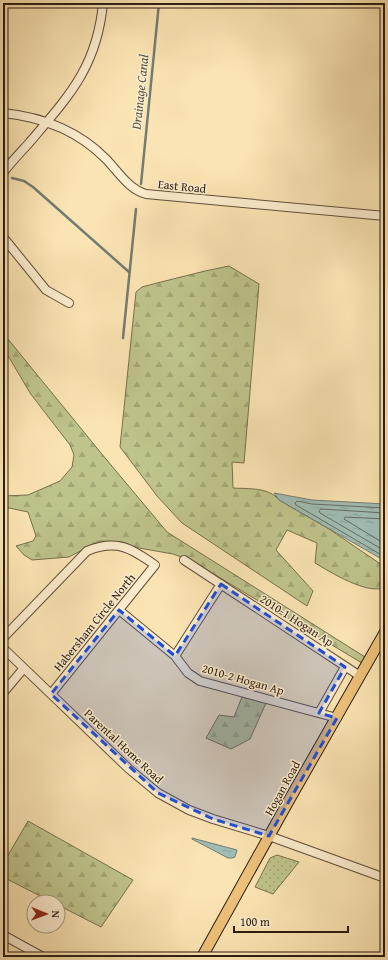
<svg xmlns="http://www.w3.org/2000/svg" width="388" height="960" viewBox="0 0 388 960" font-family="'Gentium Book Plus',serif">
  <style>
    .grass { fill: url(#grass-dots); stroke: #76704e }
    .forest { fill: url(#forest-firs); stroke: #76704e }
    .water { fill: url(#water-ripples); stroke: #727d73 }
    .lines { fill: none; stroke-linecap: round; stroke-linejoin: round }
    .shore { stroke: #666c62; stroke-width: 1 }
    .stream { stroke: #727d73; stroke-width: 2.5 }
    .minor-casing { stroke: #604e3a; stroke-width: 10 }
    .major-casing { stroke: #2c1c11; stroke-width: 12 }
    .minor { stroke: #fcedce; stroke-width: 8 }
    .major { stroke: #eec27a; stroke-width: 10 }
    .marked { fill: #1d4ed8; fill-opacity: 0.2; stroke: #1d4ed8; stroke-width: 3; stroke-dasharray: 8 5; stroke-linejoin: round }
    .labels { text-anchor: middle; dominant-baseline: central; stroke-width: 3; stroke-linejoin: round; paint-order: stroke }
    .street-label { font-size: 12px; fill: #2c1c11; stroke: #fcedce }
    .water-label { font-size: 13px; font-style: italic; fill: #55544a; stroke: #fcedce }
  </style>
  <defs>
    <pattern id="grass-dots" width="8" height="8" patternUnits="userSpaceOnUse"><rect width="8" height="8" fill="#bfc48c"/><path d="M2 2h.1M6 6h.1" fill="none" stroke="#a4a878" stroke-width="1.8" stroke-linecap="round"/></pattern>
    <pattern id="forest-firs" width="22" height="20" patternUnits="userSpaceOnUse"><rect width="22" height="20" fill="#bfc48c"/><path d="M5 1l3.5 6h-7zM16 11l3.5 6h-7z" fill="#a4a878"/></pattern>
    <pattern id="water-ripples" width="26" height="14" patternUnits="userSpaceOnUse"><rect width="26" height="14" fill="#a0bdb4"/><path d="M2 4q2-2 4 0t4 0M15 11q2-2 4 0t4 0" fill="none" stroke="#8aa29a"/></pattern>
  </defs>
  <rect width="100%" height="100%" fill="#fbe4b3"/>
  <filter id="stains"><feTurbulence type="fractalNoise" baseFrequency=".005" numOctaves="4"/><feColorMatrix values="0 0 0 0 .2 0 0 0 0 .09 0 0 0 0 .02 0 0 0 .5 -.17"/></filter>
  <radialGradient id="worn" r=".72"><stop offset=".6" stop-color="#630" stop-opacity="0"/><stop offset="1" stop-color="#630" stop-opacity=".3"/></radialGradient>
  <path class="grass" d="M277,855L299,862L273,894L255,887L270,858Z"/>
  <path class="forest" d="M229,266L259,284L244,463L232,462L233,488C248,489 269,487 279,500L329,529L385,567V587C369,596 330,572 315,563L317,543L287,530L276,550L313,591L307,606L182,523L157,496L120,447L136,292L142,287L157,283L205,271Z
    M3,333L101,453L167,532L365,657L362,663L192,561L173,554L139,548L122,542L99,541L69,557L32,560L24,555L16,546L33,541L36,536L28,512L9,508L3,509V496L28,495L60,481L72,467L74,455L70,445L30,393L3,347Z
    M242,697L266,703L250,739L231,749L206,738L219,715L234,717Z
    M28,821L133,880L101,927L58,905V902H52L3,877V864Z"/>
  <path class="water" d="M274,493L312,500L385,504V561L279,500Z
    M192,838L237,850L235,857L232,858H228L192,839Z"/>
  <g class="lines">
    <path class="shore" d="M385,508L312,504L297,501L295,503L296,505L385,557
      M385,513L321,509L319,511L320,513L385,551
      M385,519L345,517L344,519L385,544"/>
    <path class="stream" d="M12,178L24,181L33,187L129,272
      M141,184L159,3
      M123,338L136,209"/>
    <defs>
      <path id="minor" d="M3,113C43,117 79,131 107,160C119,173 129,189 146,194L385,216
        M3,173C11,162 20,153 29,143C69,96 97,67 103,3
        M3,237L46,290L69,303
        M184,560L360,676
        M119,610L175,656L188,673L200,681L337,718
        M3,638L87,551C117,539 131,548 155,565L51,694
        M3,648L129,769L158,793L189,810L213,819L269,836L385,878
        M175,656L221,584
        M3,693L24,668
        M319,713L345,667
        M3,935L43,957"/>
      <path id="major" d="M202,957L288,802L385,632"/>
    </defs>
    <use href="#minor" class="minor-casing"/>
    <use href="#major" class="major-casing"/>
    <use href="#minor" class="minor"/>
    <use href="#major" class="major"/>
  </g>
  <path class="marked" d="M221,584L345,667L319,713L337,718L269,836L213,819L158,793L51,694L119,610L175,656Z"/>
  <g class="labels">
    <g class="street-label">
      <text transform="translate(182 186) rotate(6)">East Road</text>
      <text transform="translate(297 620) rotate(33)">2010-1 Hogan Ap</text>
      <text transform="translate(94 622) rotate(-51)">Habersham Circle North</text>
      <text transform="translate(243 679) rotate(16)">2010-2 Hogan Ap</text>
      <text transform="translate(124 746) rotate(43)">Parental Home Road</text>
      <text transform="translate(282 788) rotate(-61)">Hogan Road</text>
    </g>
    <g class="water-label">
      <text transform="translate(140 92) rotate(-84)">Drainage Canal</text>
    </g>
  </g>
  <rect width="388" height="960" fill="none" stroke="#fbe4b3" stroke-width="16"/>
  <rect x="4" y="4" width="380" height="952" fill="none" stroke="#2c1c11" stroke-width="2"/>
  <rect x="8" y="8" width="372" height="944" fill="none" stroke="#2c1c11"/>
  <g transform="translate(46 914) rotate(91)"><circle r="19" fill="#fcedce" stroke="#a99982"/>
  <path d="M0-3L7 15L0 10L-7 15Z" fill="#8f2418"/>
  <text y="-6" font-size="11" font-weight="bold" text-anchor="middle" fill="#2c1c11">N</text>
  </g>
  <path d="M234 926v6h114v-6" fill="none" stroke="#2c1c11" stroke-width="2"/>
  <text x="240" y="926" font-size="12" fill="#2c1c11" stroke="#fcedce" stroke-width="3" paint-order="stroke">100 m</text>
  <rect width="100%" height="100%" filter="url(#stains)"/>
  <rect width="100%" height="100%" fill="url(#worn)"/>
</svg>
